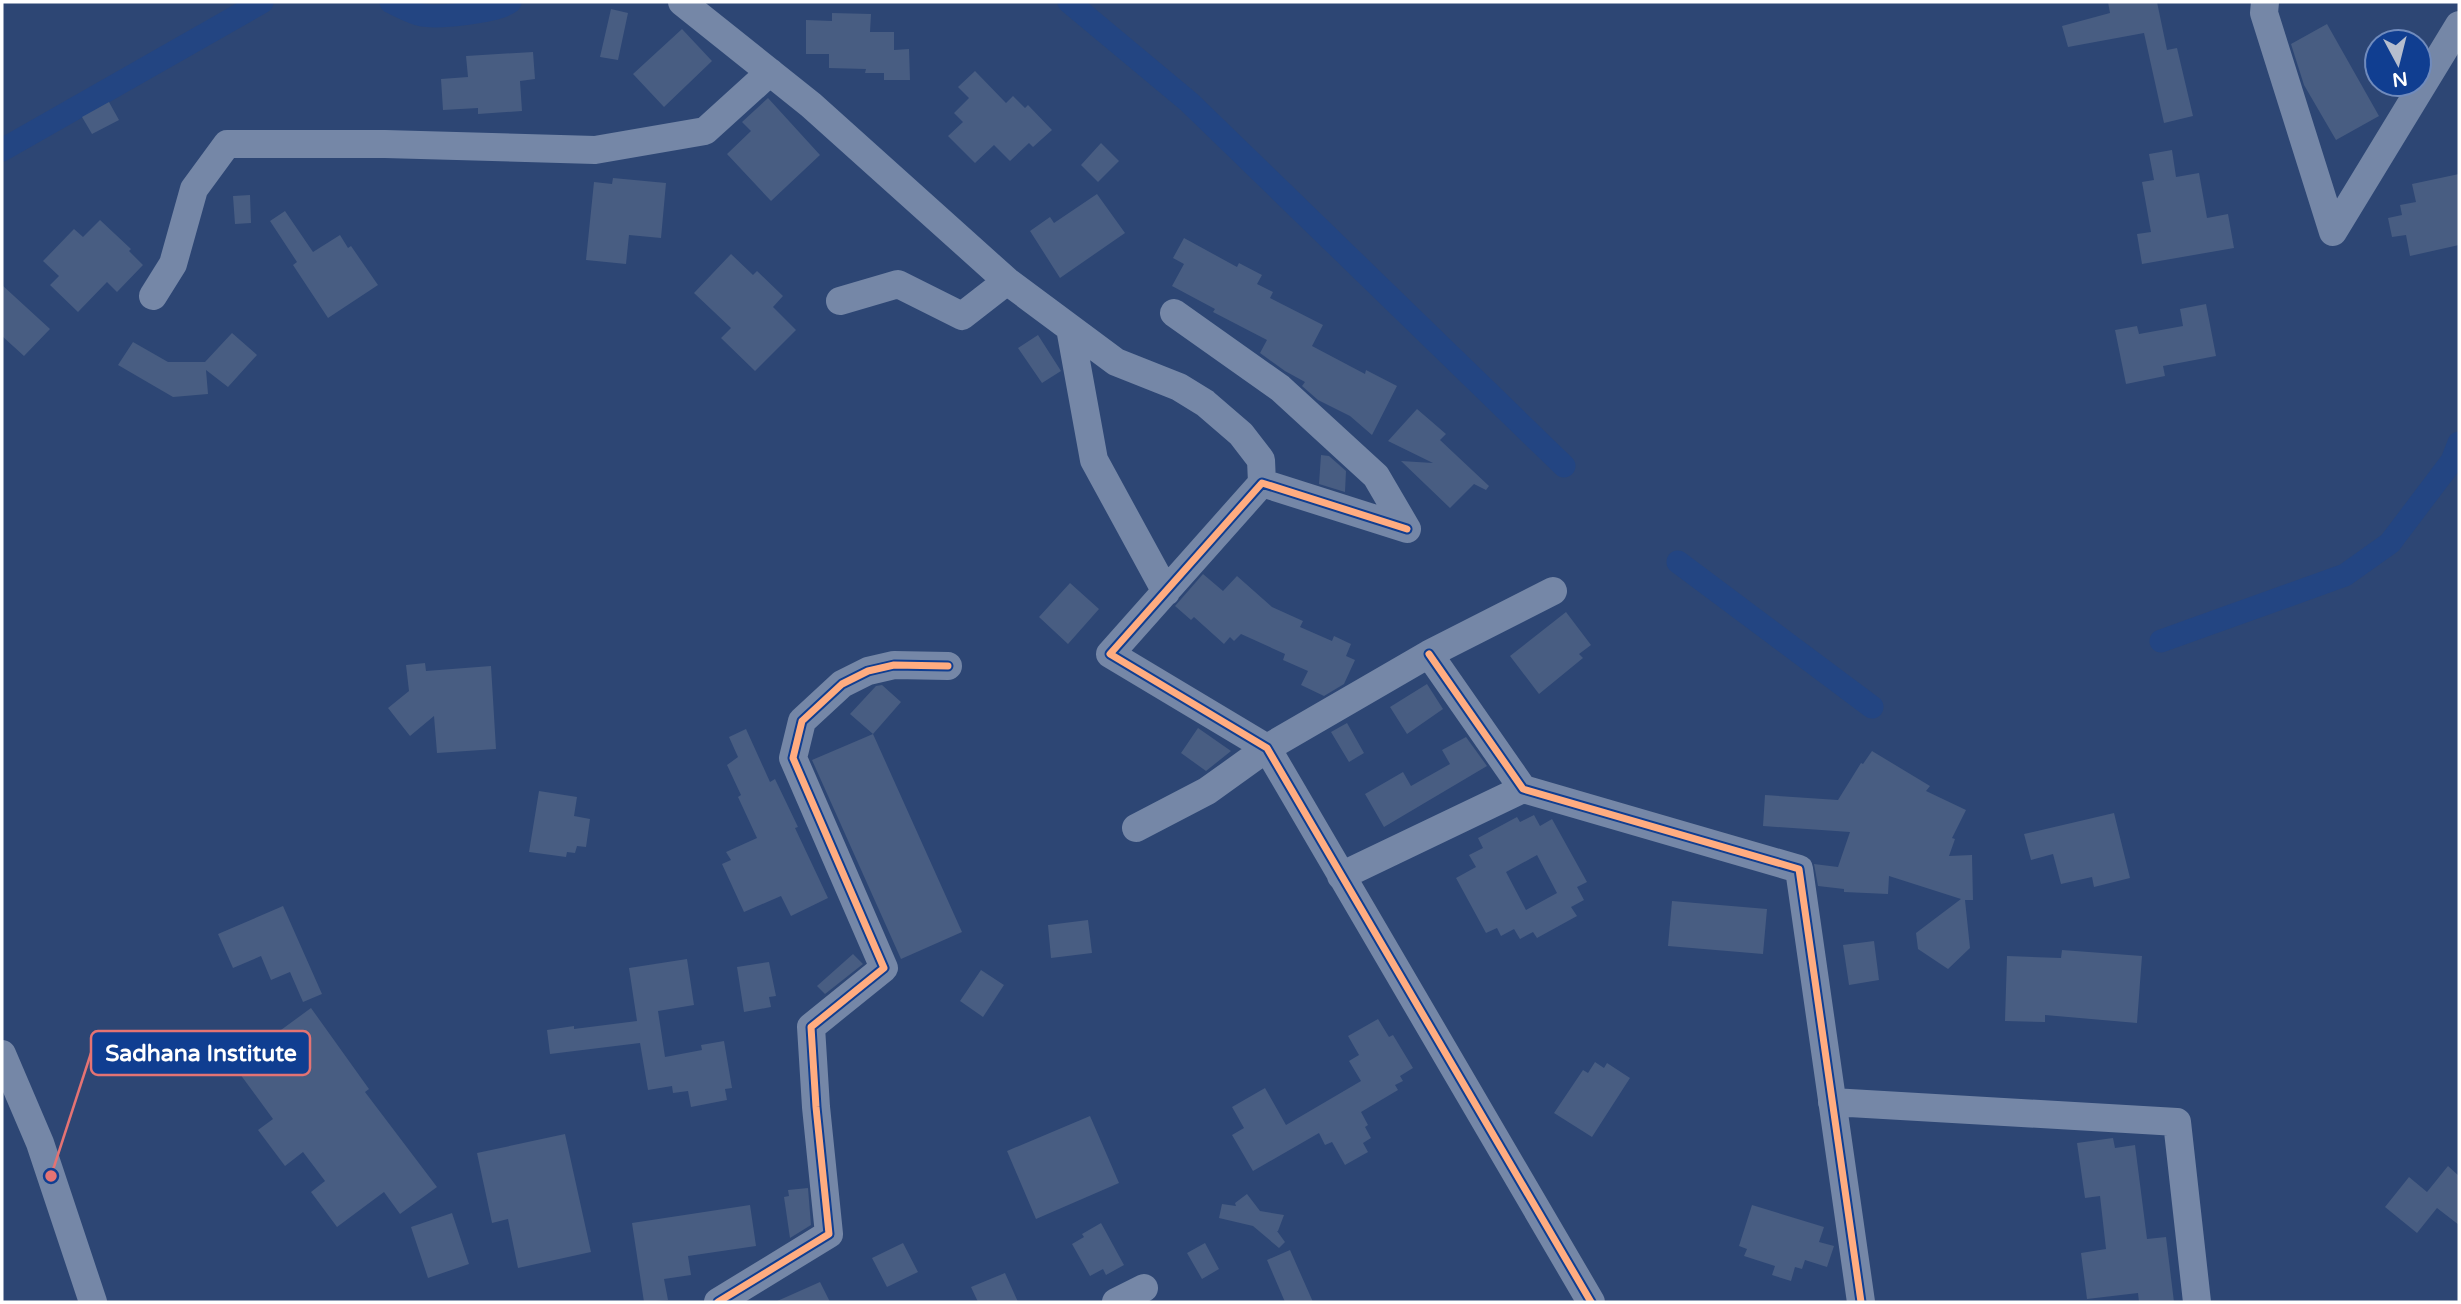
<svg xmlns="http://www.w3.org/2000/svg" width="2461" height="1304" viewBox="0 0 2461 1304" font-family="'Varela Round',sans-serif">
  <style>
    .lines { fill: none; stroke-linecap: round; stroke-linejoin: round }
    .canal { stroke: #234582; stroke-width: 23 }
    .building { fill: #485d82; fill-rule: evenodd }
    .minor { stroke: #7587a7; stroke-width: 28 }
    .cycleway-casing { stroke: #103e91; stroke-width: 11 }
    .cycleway { stroke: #ffac80; stroke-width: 7 }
    .leader { fill: none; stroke: #e47373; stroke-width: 2.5 }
    .callout-dot { fill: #e47373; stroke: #103e91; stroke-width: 2.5 }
    .callout { fill: #103e91; stroke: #e47373; stroke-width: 2.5 }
    .callout-label { font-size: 23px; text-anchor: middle; font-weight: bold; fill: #fff }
  </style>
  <rect width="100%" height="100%" fill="#2d4674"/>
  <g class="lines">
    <path class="canal" d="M391,2C400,6 412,13 422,15C438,18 498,12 510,2
      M1069,2L1189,102L1564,466
      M2,150L262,2
      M1678,562L1872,707
      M2161,641L2345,575L2390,543L2452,461L2459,443"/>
  </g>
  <path class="building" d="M2108,2H2157L2167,50L2177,48L2193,116L2164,123L2144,33L2068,47L2062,26L2110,13Z
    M611,9L628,13L618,60L600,57Z
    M832,13L871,14L870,32H894V50L909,49L910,80H884V73H865L866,69L829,68V54H806V20L832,21Z
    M2327,24L2379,116L2336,140L2304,85L2291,44Z
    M682,29L712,61L664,107L633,74Z
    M533,52L535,79L520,81L522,111L478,114V108L443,110L441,79L468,77L466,56Z
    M975,71L1006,103L1013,96L1025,108L1028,105L1052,130L1033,147L1029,143L1010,161L994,145L975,163L948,136L963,122L954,113L969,98L958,87Z
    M768,98L820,155L771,201L727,154L751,131L742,122Z
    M109,102L119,120L92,134L82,117Z
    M1101,143L1119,161L1098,182L1081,165Z
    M2172,150L2176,177L2199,173L2207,218L2228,214L2234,248L2142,264L2137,234L2151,232L2142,182L2154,180L2149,154Z
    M2459,174V245L2410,256L2406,235L2392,237L2388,218L2402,215L2400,205L2416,202L2412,184Z
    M613,178L666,183L661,238L629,235L626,264L586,260L594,182L612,184Z
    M1097,194L1125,233L1060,278L1030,231L1050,217L1054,223Z
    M250,195L251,223L235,224L233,196Z
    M285,211L313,252L340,235L348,248L351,246L378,285L328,318L293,265L297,262L270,221Z
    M100,220L131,249L129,251L143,265L117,292L107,282L78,312L50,285L59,276L43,261L74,229L83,237Z
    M1184,238L1237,267L1239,263L1262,275L1257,284L1273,292L1270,298L1323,325L1312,346L1365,374L1366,370L1397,386L1372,435L1350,416L1318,400L1302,386L1305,382L1285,371L1260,353L1267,340L1213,312L1215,309L1172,286L1184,264L1173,258Z
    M731,254L753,275L757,271L783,296L773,307L796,330L755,371L721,338L731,328L694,293Z
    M2,285L50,329L24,356L2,336Z
    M2206,304L2216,356L2163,366L2165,376L2126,384L2115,330L2137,326L2139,334L2183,326L2180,309Z
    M232,333L257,355L228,387L206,370L208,394L173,397L118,365L133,342L168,362H205Z
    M1038,335L1061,371L1042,383L1018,348Z
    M1417,409L1446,434L1440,440L1489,486L1486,490L1474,484L1450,508L1401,461L1433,463L1388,441Z
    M1321,455L1329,456L1346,471L1345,492L1319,484Z
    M1203,574L1223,591L1237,576L1272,607L1303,621L1300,627L1332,641L1334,636L1351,644L1346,656L1355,660L1344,684L1324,696L1301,685L1308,671L1283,660L1285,654L1241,634L1234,641L1230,637L1224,644L1194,617L1191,620L1175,606Z
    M1070,583L1099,609L1068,644L1039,617Z
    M1566,612L1591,645L1579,654L1583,658L1539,694L1510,656Z
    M425,663L426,671L491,666L496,749L437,753L434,716L410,736L388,708L409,691L406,665Z
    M1427,684L1443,709L1407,734L1390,707Z
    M882,685L901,702L873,734L850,714L876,686Z
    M1347,723L1364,753L1349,762L1331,732Z
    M1198,728L1231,751L1206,771L1181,753Z
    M746,729L770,782L775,779L798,827L795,828L828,898L791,916L781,896L744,912L722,864L731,860L726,852L757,838L738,797L741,795L727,765L738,757L729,737Z
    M873,734L962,932L901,959L812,760Z
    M1466,737L1487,766L1384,827L1365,794L1403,772L1411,786L1450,764L1442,750Z
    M1872,751L1930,786L1926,791L1966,810L1952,838L1955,839L1949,856L1972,855L1973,900H1965L1970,948L1948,969L1918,949L1916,933L1961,899L1889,876L1888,894L1844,892V889L1818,886L1814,864L1838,867L1850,832L1763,826L1765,795L1838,800L1861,763L1863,764Z
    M539,791L577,797L574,816L590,819L586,847L577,846L575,853L567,852L566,857L529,852Z
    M2114,813L2130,878L2094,887L2092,877L2061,884L2053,854L2031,860L2024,834Z
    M1534,815L1540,826L1552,819L1587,882L1577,887L1584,900L1571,907L1577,916L1537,938L1533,932L1520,939L1514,929L1501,936L1497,928L1486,933L1456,878L1476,867L1469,855L1483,848L1478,838L1517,817L1520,822ZM1537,855L1557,893L1526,910L1506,872Z
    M1672,901L1767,909L1763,954L1668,946Z
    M283,906L322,994L303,1002L290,972L271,980L261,956L233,968L218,934Z
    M1088,920L1092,953L1051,958L1048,925Z
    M1874,941L1879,980L1849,985L1843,945Z
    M2062,950L2142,956L2137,1023L2045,1015V1022L2005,1021L2007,956L2061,958Z
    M853,954L863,964L825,994L817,986Z
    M687,959L694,1005L658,1011L665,1057L702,1050L701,1045L724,1041L732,1088L725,1089L727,1100L691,1107L688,1091L673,1093L672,1086L648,1090L640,1043L550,1054L547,1030L574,1026V1029L637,1021L629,968Z
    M769,962L776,996L769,997L771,1007L744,1012L737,967Z
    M981,970L1004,985L983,1017L960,1001Z
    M311,1008L369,1089L365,1092L437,1187L400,1214L384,1192L337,1227L311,1192L325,1181L303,1152L285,1166L258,1130L273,1119L240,1074L262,1058L255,1049Z
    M1378,1019L1389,1037L1393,1035L1413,1068L1400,1076L1403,1081L1395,1085L1398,1090L1361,1112L1368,1125L1365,1127L1371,1138L1363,1143L1368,1152L1345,1165L1332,1142L1325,1145L1319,1133L1253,1171L1232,1135L1244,1128L1232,1107L1265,1088L1286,1125L1361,1081L1349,1061L1359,1055L1348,1036Z
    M1595,1062L1604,1068L1607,1063L1630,1078L1592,1137L1554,1113L1583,1070L1588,1073Z
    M1090,1116L1119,1183L1036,1219L1007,1151Z
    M565,1134L591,1252L518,1268L508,1219L492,1223L477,1153Z
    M2113,1138L2115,1148L2135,1145L2147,1239L2166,1237L2174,1302H2139L2138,1293L2087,1299L2081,1253L2106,1249L2100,1196L2085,1198L2077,1143Z
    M2448,1166L2459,1176V1225L2437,1208L2417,1233L2385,1207L2409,1177L2427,1192Z
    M808,1188L811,1225L790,1238L784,1197L789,1196L788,1190Z
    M1247,1194L1260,1211L1284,1215L1278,1231H1277L1285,1242L1279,1248L1253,1226L1219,1218L1222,1204L1236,1206L1235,1203Z
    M750,1205L756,1246L688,1256L691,1275L664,1279L668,1300L644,1302L632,1223Z
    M1752,1205L1824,1227L1819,1242L1834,1246L1827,1267L1805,1260L1802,1269L1795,1267L1791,1281L1772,1275L1775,1266L1744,1256L1747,1249L1739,1246Z
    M452,1213L469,1264L428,1278L411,1227Z
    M1101,1223L1124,1265L1106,1275L1103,1269L1090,1276L1072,1244L1084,1237L1082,1234Z
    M903,1243L918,1272L887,1287L872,1258Z
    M1205,1243L1219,1269L1202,1279L1187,1253Z
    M1290,1250L1313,1302H1285L1267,1260Z
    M1005,1273L1018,1302H978L971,1287Z
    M820,1282L830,1302H775Z"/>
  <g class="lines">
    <path class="minor" d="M682,2L811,105L1007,281L1116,362L1179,387L1205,403L1241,434L1261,460L1262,483
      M2265,2L2264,13L2333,232L2459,25
      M153,296L173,264L194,189L227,144H385L595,150L705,131L770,72
      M840,301L898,284L962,316L1007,281
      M1174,313L1280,388L1376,476L1407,529
      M1070,328L1094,460L1166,592
      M1407,529L1262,483L1110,654L1267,748L1591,1302
      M1429,654L1523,789L1799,869L1861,1302
      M1136,828L1207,791L1267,748L1429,654L1553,591
      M1341,876L1523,789
      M2,1054L40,1143L93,1302
      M1832,1102L2177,1122L2197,1302
      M718,1302L829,1234L816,1107L811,1027L884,968L793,758L802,721L842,684L868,671L894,665L948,666
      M1116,1302L1144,1288"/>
    <defs>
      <path id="cycleway" d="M1407,529L1262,483L1110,654L1267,748L1591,1302
        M1429,654L1523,789L1799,869L1861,1302
        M718,1302L829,1234L816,1107L811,1027L884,968L793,758L802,721L842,684L868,671L894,665L948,666"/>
    </defs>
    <use href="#cycleway" class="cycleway-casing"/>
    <use href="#cycleway" class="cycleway"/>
  </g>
  <path class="leader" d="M51 1176L91 1053"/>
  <circle class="callout-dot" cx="51" cy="1176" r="7"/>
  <rect class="callout" x="91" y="1031" width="219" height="44" rx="7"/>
  <g class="callout-label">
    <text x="201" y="1061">Sadhana Institute</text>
  </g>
  <rect width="2461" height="1304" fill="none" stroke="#ffffff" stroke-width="7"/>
  <g transform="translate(2398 63) rotate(173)"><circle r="33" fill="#103e91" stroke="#708bbd" stroke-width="2"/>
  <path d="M0-5L12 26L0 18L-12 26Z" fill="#b6bece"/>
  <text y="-10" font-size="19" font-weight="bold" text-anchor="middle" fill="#ffffff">N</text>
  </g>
</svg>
